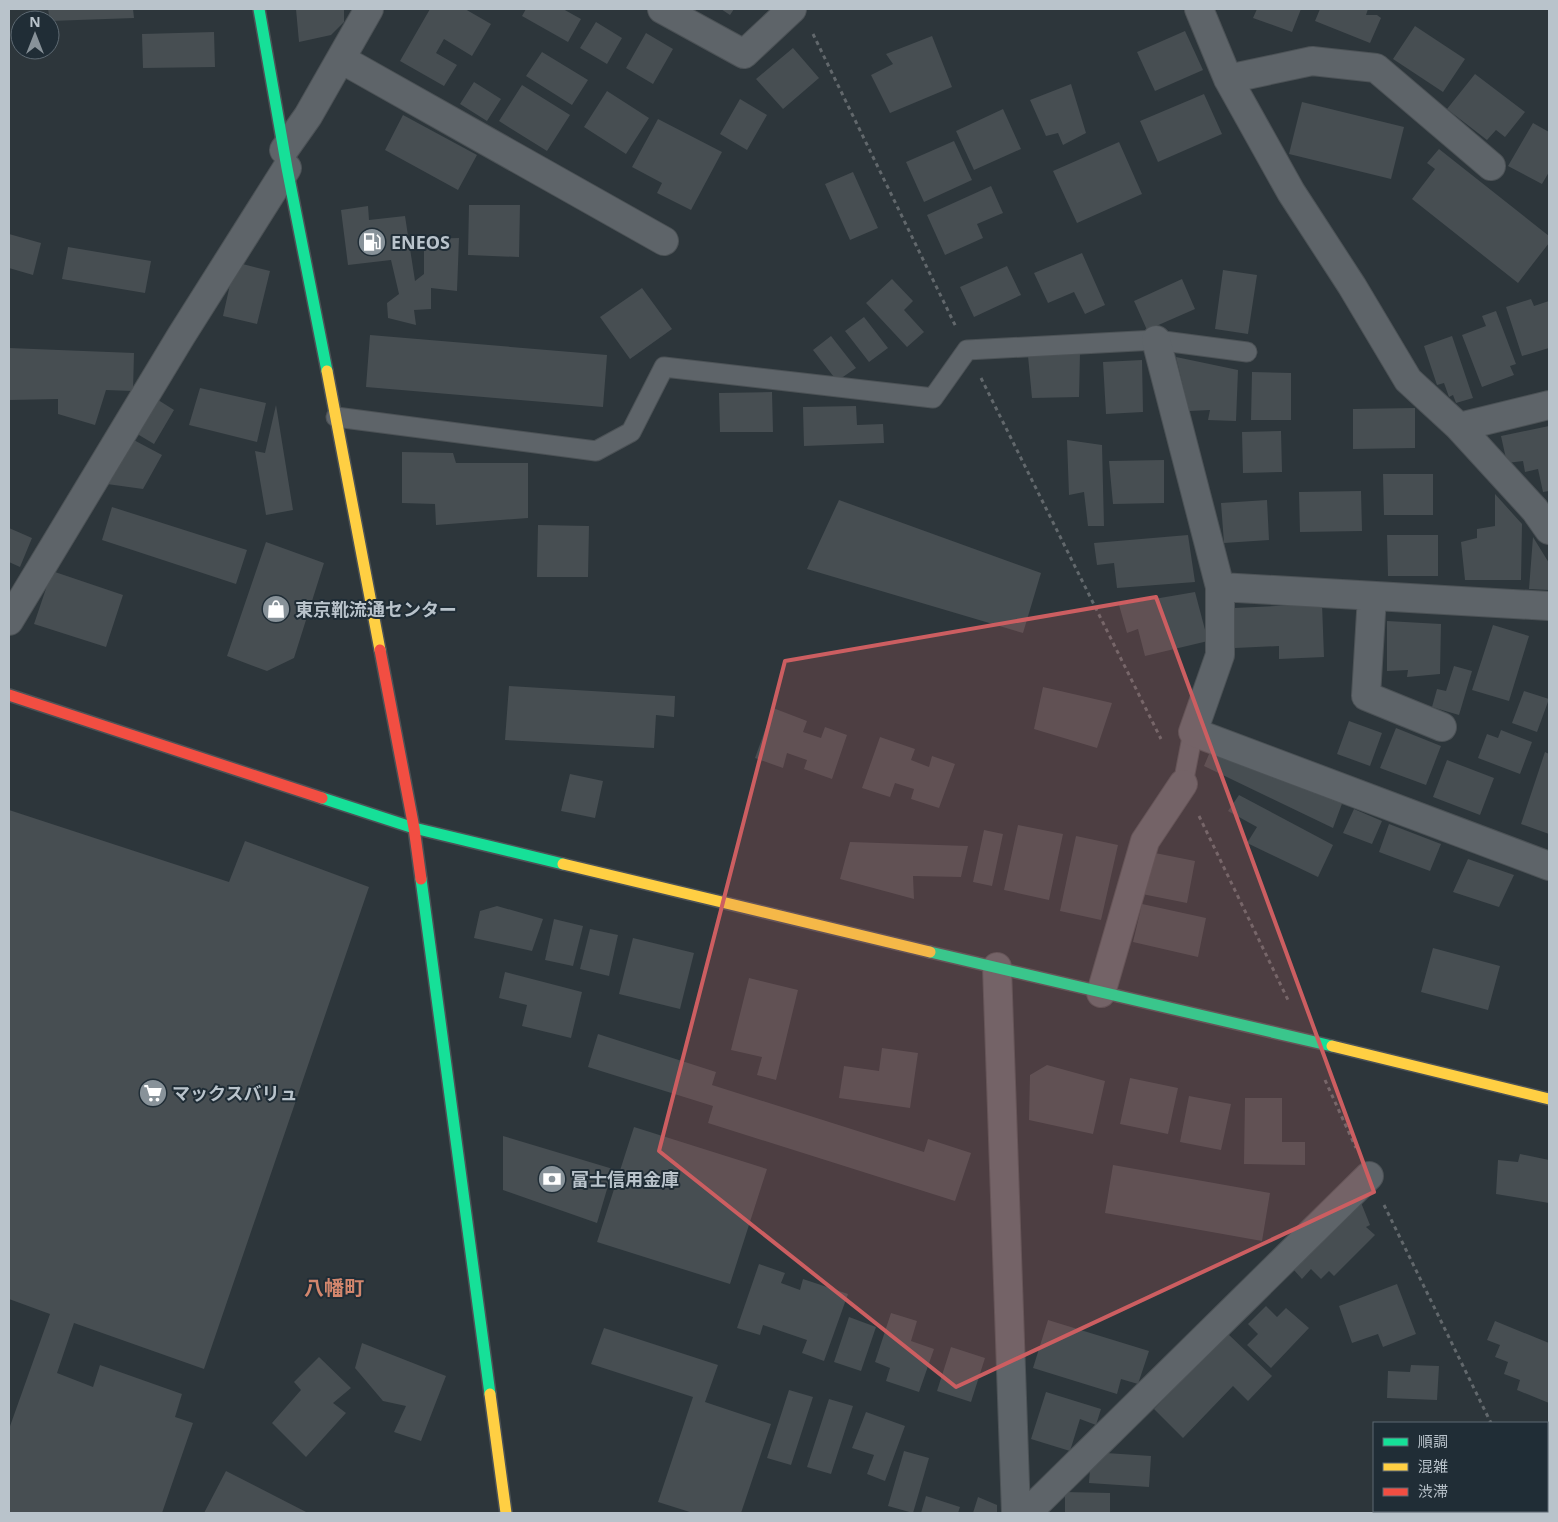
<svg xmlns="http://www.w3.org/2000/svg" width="1558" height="1522" viewBox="0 0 1558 1522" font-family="'Noto Sans','Noto Sans JP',sans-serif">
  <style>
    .building { fill: #474e52 }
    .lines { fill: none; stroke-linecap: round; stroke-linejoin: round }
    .lane-casing { stroke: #4c5256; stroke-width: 21 }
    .street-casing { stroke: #4c5256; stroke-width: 30 }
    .fast-casing { stroke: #4c5256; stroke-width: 14 }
    .slow-casing { stroke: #4c5256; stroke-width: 14 }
    .jam-casing { stroke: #4c5256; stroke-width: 14 }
    .path { stroke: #62686c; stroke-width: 3; stroke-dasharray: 4 4; stroke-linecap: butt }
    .lane { stroke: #5e6469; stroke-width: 19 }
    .street { stroke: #5e6469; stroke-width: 28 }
    .fast { stroke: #16e098; stroke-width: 11 }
    .slow { stroke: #ffcf43; stroke-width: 11 }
    .jam { stroke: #f24e42; stroke-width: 11 }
    .marked { fill: #cc5e61; fill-opacity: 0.2; stroke: #cc5e61; stroke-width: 4; stroke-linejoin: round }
    .labels { text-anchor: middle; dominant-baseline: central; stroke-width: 4; stroke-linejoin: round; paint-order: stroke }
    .poi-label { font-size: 18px; font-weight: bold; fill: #b9c3cb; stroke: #202d36; text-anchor: start }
    .quarter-label { font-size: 20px; font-weight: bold; fill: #d2866d; stroke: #202d36 }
  </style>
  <rect width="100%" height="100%" fill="#2d363b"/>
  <path class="building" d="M48,9H133L134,18L50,21Z
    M296,9H344V22L331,35L299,42Z
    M430,9H465L491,24L472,56L444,39L436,53L457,65L444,86L400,61Z
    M526,9H563L581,19L568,42L522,16Z
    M721,9H734L730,15Z
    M1257,9H1301L1292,32L1253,18Z
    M1320,9H1368L1366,15H1377L1381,18L1370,43L1315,21Z
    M596,22L622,38L607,64L580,48Z
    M1415,26L1465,59L1443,92L1393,59Z
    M1185,31L1203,70L1155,91L1137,52Z
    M214,32L215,67L143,68L142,34Z
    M646,33L673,49L653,84L626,68Z
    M932,36L952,87L890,113L871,75L893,64L886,54Z
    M793,48L819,78L783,109L756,79Z
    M542,52L588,80L572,105L526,76Z
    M1475,74L1525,112L1505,137L1496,130L1487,140L1447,109Z
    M474,82L501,99L487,121L460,104Z
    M1071,84L1086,133L1063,145L1058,133L1046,136L1030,100Z
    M522,85L570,115L547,151L499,121Z
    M607,91L649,118L626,154L584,127Z
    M1204,94L1222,134L1158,162L1140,121Z
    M740,99L767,115L747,150L720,134Z
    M1302,102L1404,127L1391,179L1289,154Z
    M1003,109L1021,149L974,170L956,131Z
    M403,115L477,155L458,190L385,150Z
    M658,119L722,152L691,210L657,193L662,183L632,167Z
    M1533,123L1549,132V172L1542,184L1508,166Z
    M954,141L972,180L924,202L906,162Z
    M1119,142L1142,194L1077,223L1053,171Z
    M1439,149L1549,236V243L1518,283L1412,199L1435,169L1427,163Z
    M853,172L878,228L850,240L825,184Z
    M991,186L1003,213L977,224L983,238L945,255L927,215Z
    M469,205H520L519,257L468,255Z
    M368,206L369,220L405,216L415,281L424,274V239L459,238L457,291L431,288V309L414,310L416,325L388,318L387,303L399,294L391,260L348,265L341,210Z
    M9,234L41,243L33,275L9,268Z
    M68,247L151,261L145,293L62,279Z
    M1082,253L1105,305L1085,314L1074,292L1048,303L1034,273Z
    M235,262L270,271L257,324L223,316Z
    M1007,266L1021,295L974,317L960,287Z
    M1223,270L1257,275L1248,334L1215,329Z
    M892,279L913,301L904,310L924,332L907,347L866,303Z
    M1182,279L1195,309L1147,330L1134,301Z
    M642,288L672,329L630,359L600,317Z
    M1531,299L1534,306L1549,301V348L1522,356L1506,307Z
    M1496,311L1516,364L1510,366L1514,375L1482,387L1462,335L1486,326L1482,316Z
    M864,317L888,348L869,362L845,331Z
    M370,335L607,355L603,407L366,387Z
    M831,336L856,368L837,381L813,350Z
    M1452,336L1473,398L1456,403L1453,395L1449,397L1444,383L1437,385L1424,346Z
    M9,348L134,353L133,391L106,390L95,425L58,414V399L9,400Z
    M1080,353L1079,397L1032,398L1028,356Z
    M1176,357L1238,370L1236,421L1208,420L1210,410L1189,411Z
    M1142,360L1143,412L1106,414L1103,362Z
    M1252,372L1291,373V420H1251Z
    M200,388L266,403L257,442L189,425Z
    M772,392L773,432H720L719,393Z
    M155,398L174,410L154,444L134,432Z
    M276,405L293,510L266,515L255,451L265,453Z
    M856,406L857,425L883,424L884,443L804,446L803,407Z
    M1415,408V448L1353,449V409Z
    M1549,426V491L1543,492L1538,469L1525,472L1523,461L1507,463L1501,436Z
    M1281,431L1282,472L1243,473L1242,432Z
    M130,438L162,455L143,489L107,484Z
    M1067,440L1102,445L1104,526H1088L1084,492L1069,495Z
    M402,452L453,453L456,463H528V518L436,525L435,504L402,503Z
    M1164,460V503L1113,504L1109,461Z
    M1383,474H1433V515H1384Z
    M1361,491L1362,531L1300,532L1299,492Z
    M1495,494L1522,524L1521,580H1465L1461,542L1477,538V529L1495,526Z
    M839,500L1041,573L1023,633L807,569Z
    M1267,500L1269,540L1224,543L1221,503Z
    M112,507L247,550L236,584L102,540Z
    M538,525L589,526L588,577H537Z
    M9,528L32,538L20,567L9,562Z
    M1188,535L1195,582L1117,588L1114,563L1097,565L1094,543Z
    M1387,535H1438V576H1388Z
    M1533,537L1549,563V590L1529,589Z
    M266,542L324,563L294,658L267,671L227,656Z
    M52,571L123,595L106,647L34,624Z
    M1195,592L1208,641L1145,656L1138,629L1127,633L1119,605Z
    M1322,604L1324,657L1279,659V646L1235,648L1234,608Z
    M1387,621L1441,624L1440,674L1407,677L1408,670L1387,671Z
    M1493,625L1529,636L1509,701L1472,690Z
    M1454,666L1472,671L1459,715L1432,707L1437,689L1446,691Z
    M509,686L675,696L674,717L656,715L654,748L505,740Z
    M1043,687L1112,703L1097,748L1034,729Z
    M1524,691L1549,699L1537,732L1512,723Z
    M773,708L807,721L803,732L821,738L825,727L847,735L832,779L804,769L807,760L787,753L783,768L755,758Z
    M1349,721L1382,733L1370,766L1337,754Z
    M1396,728L1441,746L1426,785L1380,768Z
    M1501,730L1532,742L1520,774L1478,758L1487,734L1498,738Z
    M880,737L915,749L911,760L929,767L932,756L955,764L939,808L911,799L914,789L895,783L890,797L862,788Z
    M1212,747L1343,801L1333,828L1204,766Z
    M1545,752L1549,754V834L1521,824Z
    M1447,760L1494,778L1480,815L1433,797Z
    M570,774L603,781L595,818L561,811Z
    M1239,795L1333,845L1318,877L1247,843L1257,827L1228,811Z
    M1354,809L1382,821L1372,844L1343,833Z
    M9,810L229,882L245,841L369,887L204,1369L74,1323L57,1373L93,1387L100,1365L182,1394L175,1417L193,1423L162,1513H9V1429L50,1314L9,1299Z
    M1389,824L1441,844L1430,871L1379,852Z
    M1018,825L1063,834L1049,900L1004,890Z
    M984,830L1003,834L992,886L973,882Z
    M1076,836L1118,845L1101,920L1060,911Z
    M850,842L968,846L961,877L913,876L914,899L840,879Z
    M1150,852L1195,861L1187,903L1142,894Z
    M1468,859L1514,875L1499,907L1453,892Z
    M1142,904L1206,918L1198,957L1133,942Z
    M497,906L543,919L532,951L474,938L480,911Z
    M554,919L583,926L573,966L545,960Z
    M590,929L618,935L609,976L580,969Z
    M633,938L694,953L680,1009L619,994Z
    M1433,948L1500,966L1488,1010L1421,992Z
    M505,972L582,992L571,1038L522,1026L527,1005L499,998Z
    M749,978L798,990L776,1080L757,1075L762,1057L731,1050Z
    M598,1034L716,1072L712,1085L924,1152L928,1139L971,1153L955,1201L708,1123L713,1106L588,1067Z
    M882,1048L918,1053L910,1108L839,1098L844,1066L879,1071Z
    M1047,1065L1105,1081L1093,1134L1029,1120L1030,1075Z
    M1130,1078L1178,1088L1168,1134L1120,1124Z
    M1189,1096L1231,1104L1221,1150L1180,1142Z
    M1245,1098H1282V1142H1305V1165L1244,1164Z
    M634,1127L767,1169L730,1284L597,1242Z
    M503,1136L613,1169L597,1223L503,1190Z
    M1520,1154L1549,1160V1203L1496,1194L1498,1160L1518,1162Z
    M1113,1165L1270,1193L1262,1241L1105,1213Z
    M1360,1200L1370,1225L1366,1227L1375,1235L1334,1276L1329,1271L1321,1279L1311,1269L1302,1279L1293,1269Z
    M759,1264L785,1273L781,1283L800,1290L803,1279L848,1294L824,1361L802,1353L807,1340L763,1325L760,1335L737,1328Z
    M1397,1284L1416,1334L1383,1347L1378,1334L1352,1343L1339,1306Z
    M1266,1306L1277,1317L1286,1308L1309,1328L1271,1368L1247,1345L1258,1334L1248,1324Z
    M891,1313L917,1321L911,1341L934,1349L919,1392L886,1381L890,1368L875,1362Z
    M849,1317L876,1327L861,1371L834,1362Z
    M1048,1320L1149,1351L1138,1384L1121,1379L1117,1394L1033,1368Z
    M1495,1321L1549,1343V1403L1517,1390L1520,1380L1504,1374L1508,1362L1495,1357L1500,1345L1487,1340Z
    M604,1328L718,1365L705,1402L771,1424L741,1513H693L658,1502L693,1397L591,1364Z
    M1227,1333L1272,1376L1248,1401L1233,1386L1183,1438L1154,1409Z
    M362,1343L446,1376L421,1441L394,1432L406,1406L383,1401L355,1368Z
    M951,1347L985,1358L971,1402L937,1391Z
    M319,1357L351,1388L333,1403L346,1413L306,1457L272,1423L301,1390L294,1382Z
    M1411,1365L1439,1366L1437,1400L1387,1398L1388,1371L1410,1372Z
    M789,1390L813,1397L791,1465L767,1458Z
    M1046,1392L1101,1409L1096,1425L1080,1419L1070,1451L1031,1439Z
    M829,1399L853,1406L831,1474L807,1467Z
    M866,1412L905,1426L885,1481L867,1474L874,1455L852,1448Z
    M904,1451L929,1458L913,1513L888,1506Z
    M1106,1453L1151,1456L1149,1487L1089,1483L1090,1470Z
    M226,1471L308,1513H204Z
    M1065,1492L1110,1493V1513H1065Z
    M926,1496L960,1507L958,1513H921Z
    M978,1497L997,1505V1513H973Z"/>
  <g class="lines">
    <defs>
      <path id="lane" d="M336,417L596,451L631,432L664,367L933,398L967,350L1156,340L1247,352
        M1183,784L1193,732"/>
      <path id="street" d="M662,9L744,54L792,9
        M1199,9L1228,79L1291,192L1352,286L1408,380L1459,427L1535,510L1549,530
        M341,59L664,241
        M1228,79L1312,61L1376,68L1491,166
        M284,150L308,116L369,9
        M1156,340L1220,587V655L1193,732L1549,866
        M1459,427L1549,405
        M1220,587L1549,606
        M1372,596L1366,696L1442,727
        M9,621L181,336L287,168
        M997,967L1016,1513
        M1101,993L1145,841L1183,784
        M1027,1513L1369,1176"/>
      <path id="fast" d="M259,9L287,168L327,371
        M322,798L414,828L563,864
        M421,879L490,1394
        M930,952L1332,1046"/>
      <path id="slow" d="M327,371L380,650
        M563,864L930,952
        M1332,1046L1549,1099
        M490,1394L506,1513"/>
      <path id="jam" d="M380,650L414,828L421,879
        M9,695L322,798"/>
    </defs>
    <use href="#lane" class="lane-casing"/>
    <use href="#street" class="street-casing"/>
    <use href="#fast" class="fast-casing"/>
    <use href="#slow" class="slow-casing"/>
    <use href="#jam" class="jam-casing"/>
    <path class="path" d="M813,34L956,327
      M981,378L1161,739
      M1199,816L1289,1002
      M1325,1080L1356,1148
      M1384,1205L1491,1423
      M1534,1511L1535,1513"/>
    <use href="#lane" class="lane"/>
    <use href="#street" class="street"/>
    <use href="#fast" class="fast"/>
    <use href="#slow" class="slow"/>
    <use href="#jam" class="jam"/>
  </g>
  <path class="marked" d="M1156,597L1374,1192L956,1387L659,1151L785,661Z"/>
  <defs>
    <symbol id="fuel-disc" viewBox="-11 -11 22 22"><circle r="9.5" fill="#889299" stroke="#202d36"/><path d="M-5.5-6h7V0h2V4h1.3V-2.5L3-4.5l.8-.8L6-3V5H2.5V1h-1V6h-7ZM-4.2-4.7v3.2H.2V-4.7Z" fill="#fff"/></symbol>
    <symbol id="shop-disc" viewBox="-11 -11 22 22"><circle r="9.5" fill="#889299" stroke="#202d36"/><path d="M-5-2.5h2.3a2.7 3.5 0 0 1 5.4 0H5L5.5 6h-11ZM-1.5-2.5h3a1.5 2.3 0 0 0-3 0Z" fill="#fff"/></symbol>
    <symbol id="supermarket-disc" viewBox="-11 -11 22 22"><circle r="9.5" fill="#889299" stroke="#202d36"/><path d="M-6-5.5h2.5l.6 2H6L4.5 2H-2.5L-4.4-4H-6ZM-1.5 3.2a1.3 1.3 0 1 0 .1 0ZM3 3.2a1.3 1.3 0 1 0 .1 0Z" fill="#fff"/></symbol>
    <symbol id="bank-disc" viewBox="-11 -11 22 22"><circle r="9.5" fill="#889299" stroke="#202d36"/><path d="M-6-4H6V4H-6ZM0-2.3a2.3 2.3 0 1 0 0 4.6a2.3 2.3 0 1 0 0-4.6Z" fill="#fff"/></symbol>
  </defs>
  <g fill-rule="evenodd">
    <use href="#fuel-disc" x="356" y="226" width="32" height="32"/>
    <use href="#shop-disc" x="260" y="593" width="32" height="32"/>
    <use href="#supermarket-disc" x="137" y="1077" width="32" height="32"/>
    <use href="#bank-disc" x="536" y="1163" width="32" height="32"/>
  </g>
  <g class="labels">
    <g class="poi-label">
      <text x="391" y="242">ENEOS</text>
      <text x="295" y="609">東京靴流通センター</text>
      <text x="172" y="1093">マックスバリュ</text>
      <text x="571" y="1179">富士信用金庫</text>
    </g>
    <g class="quarter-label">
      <text x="334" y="1287">八幡町</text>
    </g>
  </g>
  <rect width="1558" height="1522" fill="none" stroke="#b9c3cb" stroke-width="20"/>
  <rect x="1373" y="1422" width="175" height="90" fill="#202d36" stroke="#5d6972"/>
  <rect x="1383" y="1438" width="25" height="8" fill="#16e098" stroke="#5d6972"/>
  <text x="1418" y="1447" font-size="15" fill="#b9c3cb">順調</text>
  <rect x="1383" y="1463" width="25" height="8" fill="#ffcf43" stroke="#5d6972"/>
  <text x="1418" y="1472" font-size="15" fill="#b9c3cb">混雑</text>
  <rect x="1383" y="1488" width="25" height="8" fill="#f24e42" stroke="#5d6972"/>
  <text x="1418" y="1497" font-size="15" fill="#b9c3cb">渋滞</text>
  <g transform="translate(35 35)"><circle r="24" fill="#202d36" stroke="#5d6972"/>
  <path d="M0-4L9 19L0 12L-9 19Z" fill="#889299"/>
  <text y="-8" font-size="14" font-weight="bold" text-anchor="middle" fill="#b9c3cb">N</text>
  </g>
</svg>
